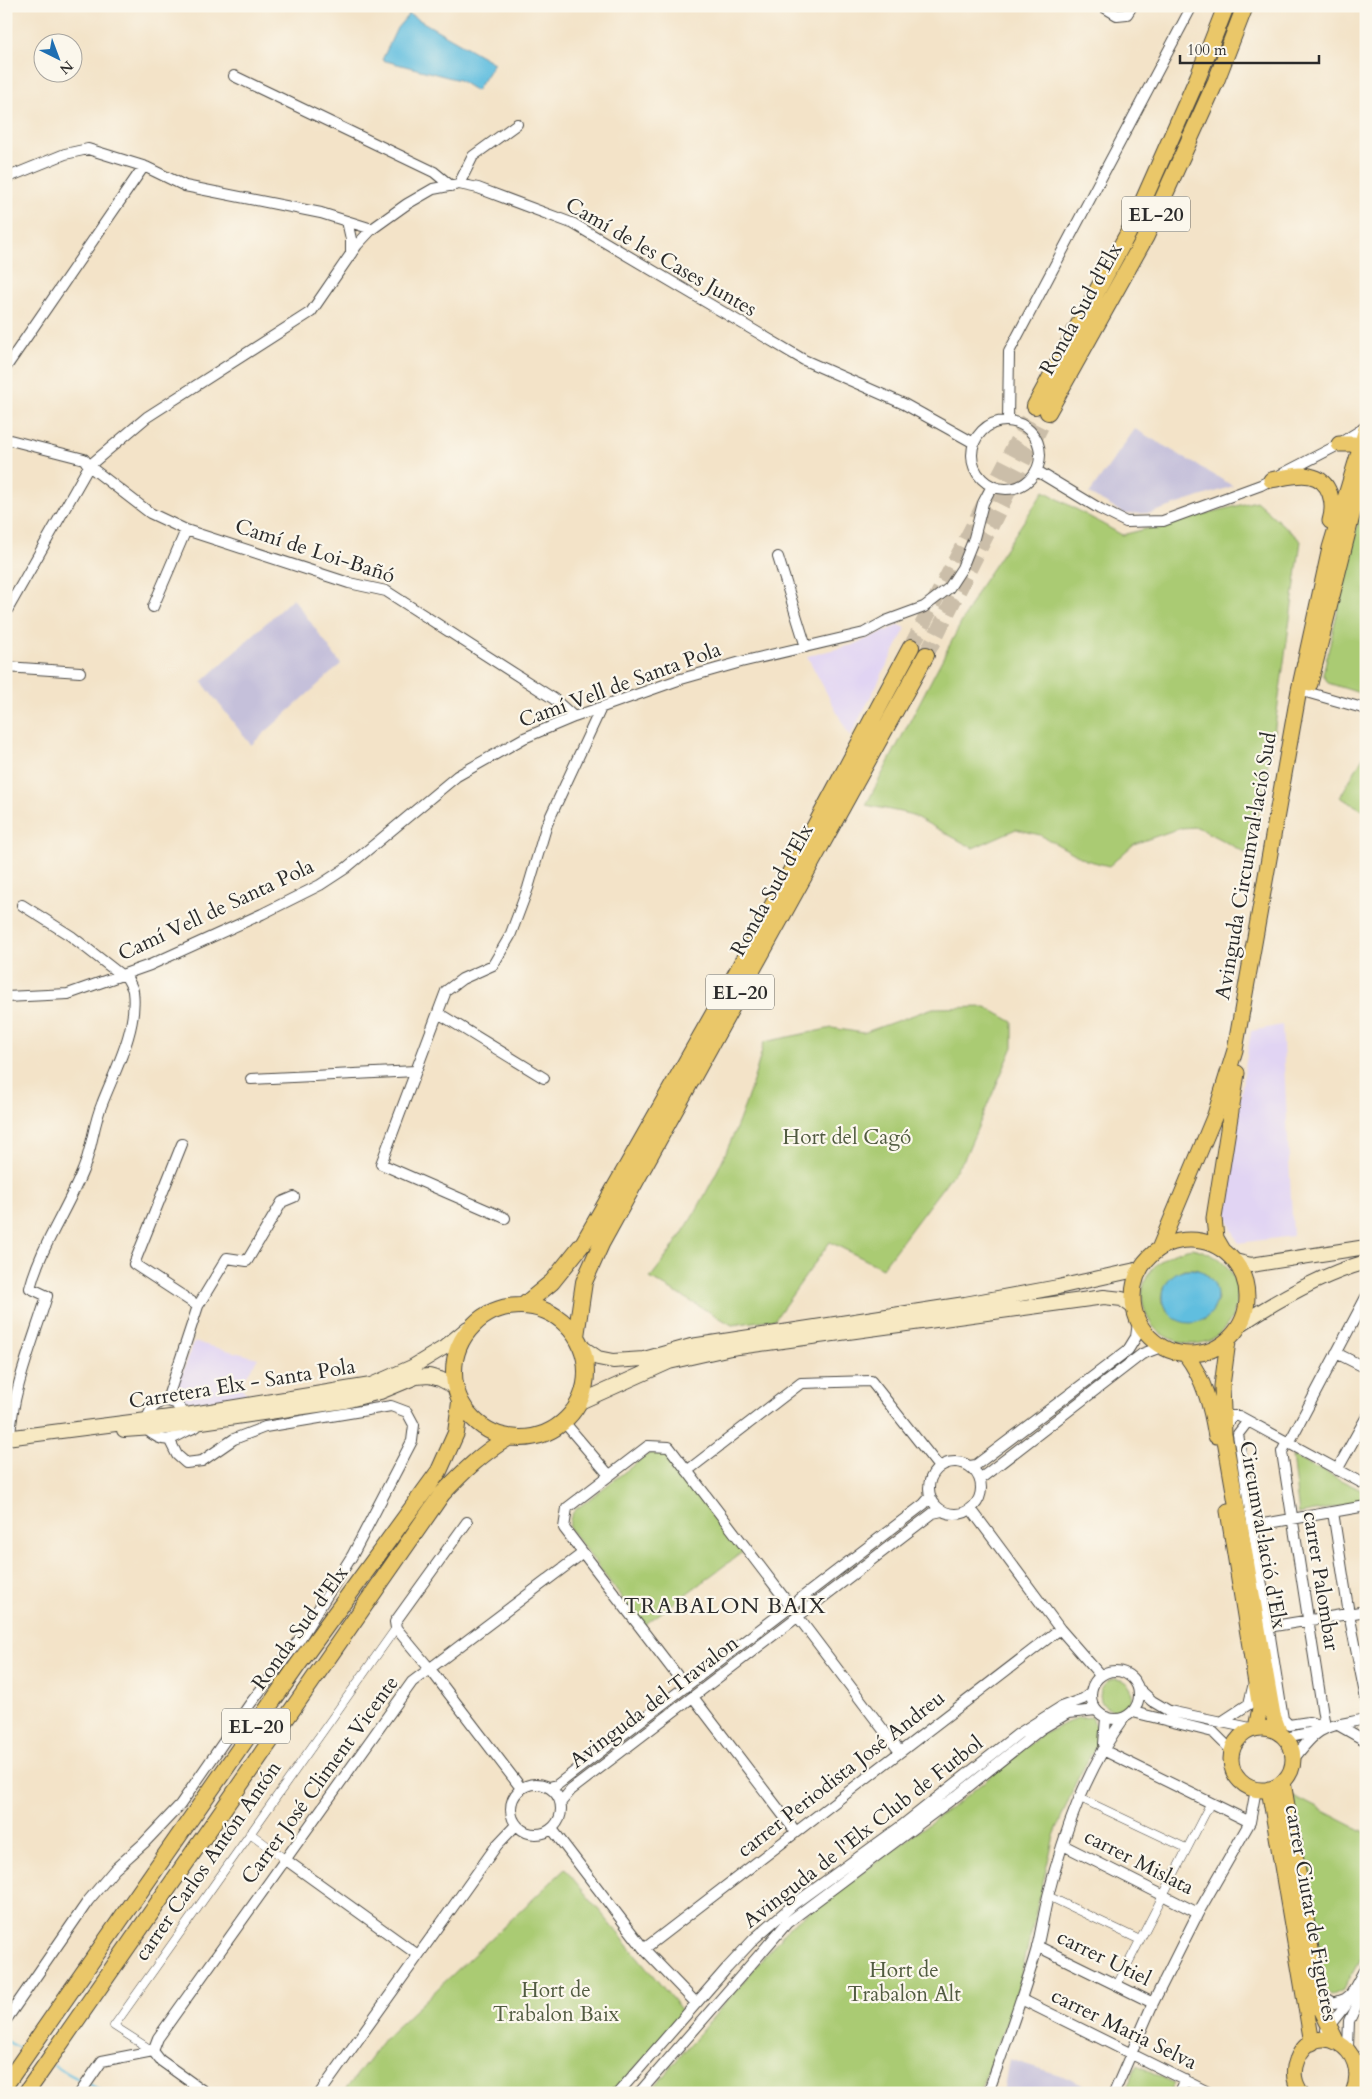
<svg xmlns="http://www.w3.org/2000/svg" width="1372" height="2099" viewBox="0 0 1372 2099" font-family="Cardo,serif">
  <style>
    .built { fill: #e1d4f3 }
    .industrial { fill: #c5c0da }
    .green { fill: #aacb73; stroke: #6a7b4f; fill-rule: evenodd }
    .water { fill: #61bedf; stroke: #467485 }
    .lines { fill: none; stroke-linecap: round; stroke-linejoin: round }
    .stream { stroke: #61bedf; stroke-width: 2.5 }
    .trunk-tunnel { stroke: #cbbea9; stroke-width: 16; stroke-dasharray: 16 8; stroke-linecap: butt }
    .pedestrian-casing { stroke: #494743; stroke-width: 9 }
    .minor-casing { stroke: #494743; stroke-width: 12 }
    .secondary-casing { stroke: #494743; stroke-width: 16 }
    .primary-casing { stroke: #494743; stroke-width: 17 }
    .trunk-casing { stroke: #494743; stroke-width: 18 }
    .pedestrian { stroke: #fff; stroke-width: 8 }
    .minor { stroke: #fff; stroke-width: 10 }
    .secondary { stroke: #f7e9c3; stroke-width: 14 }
    .primary { stroke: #eac769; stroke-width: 15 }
    .trunk { stroke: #eac769; stroke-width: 16 }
    .labels { text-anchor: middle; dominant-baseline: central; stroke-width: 4.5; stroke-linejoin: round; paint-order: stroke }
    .shield { fill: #fbf7ec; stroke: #696865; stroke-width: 1 }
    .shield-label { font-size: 20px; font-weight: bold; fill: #2b2b2b }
    .street-label { font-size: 21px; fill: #2b2b2b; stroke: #fbf7ec }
    .park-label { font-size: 21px; fill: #515b41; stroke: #fbf7ec }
    .neighbourhood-label { font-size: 22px; letter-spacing: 1px; fill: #2b2b2b; stroke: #fbf7ec }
  </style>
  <rect width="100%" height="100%" fill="#fbf7ec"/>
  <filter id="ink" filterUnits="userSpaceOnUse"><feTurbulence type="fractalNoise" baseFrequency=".02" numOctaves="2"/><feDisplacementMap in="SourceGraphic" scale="10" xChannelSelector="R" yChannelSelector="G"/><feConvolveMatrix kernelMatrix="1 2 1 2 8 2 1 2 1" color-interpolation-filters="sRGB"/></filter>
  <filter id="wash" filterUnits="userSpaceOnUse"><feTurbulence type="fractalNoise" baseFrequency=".0096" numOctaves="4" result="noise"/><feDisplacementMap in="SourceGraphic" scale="20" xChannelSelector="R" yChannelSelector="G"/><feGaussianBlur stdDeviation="1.12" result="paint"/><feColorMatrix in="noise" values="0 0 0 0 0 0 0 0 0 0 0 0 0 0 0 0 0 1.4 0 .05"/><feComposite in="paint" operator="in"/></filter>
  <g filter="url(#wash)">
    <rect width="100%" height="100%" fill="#f3e3c8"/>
    <path class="built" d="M899,625L906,628L850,737L807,656L853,645Z
      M1282,1025L1293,1236L1238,1243L1227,1217V1196L1237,1117L1251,1031Z
      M194,1342L258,1358L240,1386L248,1395L190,1403L175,1393Z"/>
    <path class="industrial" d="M1135,429L1233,486L1151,513L1125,514L1089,494Z
      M293,598L341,664L251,745L202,682Z
      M1009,2059L1063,2076L1100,2093H1003Z"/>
    <path class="green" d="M1366,487V695L1328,683L1323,674Z
      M1044,491L1122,535L1256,501L1301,541L1274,733L1250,855L1197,827L1180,828L1134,844L1109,866L1086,860L1040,835L1016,829L973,848L910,814L866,805L981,585Z
      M1366,752V812L1340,797Z
      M986,1007L1013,1022V1047L964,1159L882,1268L830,1242L775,1319L732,1325L650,1278C703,1213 744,1124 764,1042L832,1028L863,1033L933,1008Z
      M1192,1248C1274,1266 1230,1365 1174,1340C1165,1337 1155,1331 1150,1322C1129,1285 1154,1254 1192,1248ZM1183,1269H1196L1208,1275L1218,1298L1213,1311L1204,1320L1167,1312L1162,1300L1164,1287Z
      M658,1450L669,1454L744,1551L643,1626L570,1529C569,1521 570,1516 575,1510L648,1454Z
      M1292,1456L1361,1490L1363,1502L1299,1514Z
      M1100 1695a16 16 0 1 1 32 0a16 16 0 1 1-32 0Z
      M1092,1717L1100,1738L1076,1782L1054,1836L1015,2001L979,2093H649L791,1925L964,1798L1041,1735L1077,1718Z
      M1292,1795L1366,1833V1949L1343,1990L1331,1996L1323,1988Z
      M565,1869L684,2013L613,2093H343L385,2038Z
      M1137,2065L1174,2083L1169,2093H1123Z"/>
    <path class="water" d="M409,14L494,63L476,91L459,80L382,60L397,28Z
      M1163 1296a27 27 0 1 1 54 0a27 27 0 1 1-54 0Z"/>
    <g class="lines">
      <path class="stream" d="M6,2041L22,2049
        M54,2066L84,2082
        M89,2084L106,2093"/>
    </g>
  </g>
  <g filter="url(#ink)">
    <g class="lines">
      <path class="trunk-tunnel" d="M911,647L1035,406
        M926,655L1048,412"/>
      <defs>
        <path id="pedestrian" d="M1078,1797L1186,1848
          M250,1833L286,1860
          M1048,1896L1140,1940
          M1117,1985L1210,1804
          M153,2051L114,2026L396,1628"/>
        <path id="minor" d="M1102,6L1117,15L1127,14L1132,6
          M234,76L434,172L451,186
          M6,178L65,154L88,149L146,167L185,186L321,213L372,229L407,204L433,189L459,184L478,188L574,224L804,360L904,404L974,443
          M459,184L473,156L517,124
          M347,221L351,239V254
          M6,367L144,166
          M1008,420L1009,352L1192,6
          M972 455a34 34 0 1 1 68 0a34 34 0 1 1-68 0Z
          M6,439L84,459L89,466L150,513L186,530L349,583L386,591L554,699L574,717
          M1340,443L1366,427
          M1037,471L1100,509L1126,522L1163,521L1261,485L1344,442
          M778,557L806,647
          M153,607L186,530
          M6,612L89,466L147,417L311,312L357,245L372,229
          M6,667L80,672
          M1299,690L1366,709
          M22,905L71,936L121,975
          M6,997L68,994L150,965L262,914L320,885L346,868L457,776L524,738L574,717L681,679L741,662L864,633L886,621L924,607L949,588L962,568L974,538L983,503L992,486
          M438,1013L544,1078
          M251,1079L416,1071
          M182,1144L134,1264L198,1306
          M505,1218L381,1164L446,991L462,979L493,965L510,936L528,888L547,824L601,708
          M1336,1353L1366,1368
          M167,1400L198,1306L227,1258L247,1261L282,1202L294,1197
          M146,1420L152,1408L163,1400L175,1403L186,1415
          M1248,1421L1238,1434L1283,1719L1289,1725L1309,1722L1325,1727
          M564,1422L609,1475
          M1225,1428L1231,1416H1239L1366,1485
          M147,1430C170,1449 173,1435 196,1427
          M10,1438C12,1390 33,1342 47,1296L30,1288C41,1246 67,1210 83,1170C92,1149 93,1125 102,1104C115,1070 138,1029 133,991C132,986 127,979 125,974
          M1287,1442L1282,1452L1325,1727
          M1289,1443L1366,1297
          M929 1488a26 26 0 1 1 52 0a26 26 0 1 1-52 0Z
          M970,1466L976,1465L1128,1350L1136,1337L1138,1322
          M1337,1470L1366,1418
          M687,1471L801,1383L871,1381L939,1467
          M980,1479L1142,1354L1161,1347
          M971,1509L1060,1629L1100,1675
          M1333,1512L1349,1614L1366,1699
          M467,1522L395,1622L396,1628L430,1669L521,1788
          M1252,1526L1366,1506
          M798,1617L900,1752
          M1268,1627L1366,1611
          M1091 1695a24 24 0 1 1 48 0a24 24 0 1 1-48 0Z
          M686,1687L564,1528L567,1508L648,1446L669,1447L791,1607
          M1140,1690L1152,1701L1169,1711L1255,1729
          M693,1697L796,1832
          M1133,1712L1213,1732L1232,1751
          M1223,1721L1249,1704L1253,1687
          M1338,1725L1366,1741
          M1285,1738L1314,1732
          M1104,1744L1106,1717
          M1103,1750L1250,1822
          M1293,1760C1320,1724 1323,1728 1366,1719
          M511 1809a25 25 0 1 1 50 0a25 25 0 1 1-50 0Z
          M549,1787L557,1785L924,1504L930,1497
          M561,1802L571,1790L933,1513L942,1511
          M552,1829L644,1949L696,2003
          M1063,1845L1198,1913
          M286,1860L418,1955
          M1037,1946L1153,2003
          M644,1949L1060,1629
          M1319,1994L1334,2003L1345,1999L1351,1994
          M1021,1999L1210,2093
          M6,2020L88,1901L115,1869L144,1843L180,1805L250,1704L299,1640L352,1556L412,1441L414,1425L407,1412L391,1406L265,1427L234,1439L202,1461L186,1463L177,1455L170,1441
          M1326,2030L1344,2007L1366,1967
          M1348,2047L1349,2021L1366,1985
          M153,2051L158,2038L412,1682L583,1553
          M153,2051L160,2060L206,2093
          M80,2093L102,2061L153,2051
          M320,2093L497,1845L516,1825
          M618,2093L727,1968L755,1938L794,1904L904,1824L1018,1734L1061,1707L1083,1699L1091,1693
          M639,2093L787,1923L959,1794L1041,1729L1068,1713L1096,1710
          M988,2093C1005,2045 1023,1997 1037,1948C1041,1931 1044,1913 1048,1896C1064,1832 1085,1772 1124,1718
          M1114,2093L1153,2003L1198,1913L1250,1822L1256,1789
          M1179,2093L1185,2080"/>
        <path id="secondary" d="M1235,1261L1251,1265L1366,1247
          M1241,1324C1280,1298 1321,1275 1366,1262
          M582,1347L598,1358L613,1361L644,1359L691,1346L965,1304L1058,1287L1140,1269
          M580,1402L669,1362L731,1348L1104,1297L1122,1299L1133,1307
          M124,1430L168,1427L345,1401L380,1392L416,1377L429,1376L440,1379L455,1387
          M6,1438L186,1415L371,1385L412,1367L445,1347L468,1328"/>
        <path id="primary" d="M1339,444H1354L1361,453V457
          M1271,480C1283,478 1298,473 1310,476C1331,480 1335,504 1330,521
          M1310,684L1364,468
          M1133 1297a57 57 0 1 1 114 0a57 57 0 1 1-114 0Z
          M1159,1249L1215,1115L1235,1050L1299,690L1330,548L1366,429
          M1223,1250L1216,1238L1214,1218L1237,1073
          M1228,1341L1222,1386L1224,1434L1273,1715L1280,1734
          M1186,1355C1204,1379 1211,1406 1216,1436
          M1228,1511L1260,1708L1256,1728
          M1231 1759a31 31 0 1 1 62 0a31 31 0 1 1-62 0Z
          M1283,1782L1321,2009L1336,2040
          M1269,1789L1312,2043
          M1301,2093C1294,2082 1292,2072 1297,2060C1314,2016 1372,2048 1353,2093"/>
        <path id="trunk" d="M1035,406L1132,226L1198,77L1226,6
          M1048,412L1146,236L1216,81L1245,6
          M454 1372a66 66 0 1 1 132 0a66 66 0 1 1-132 0Z
          M523,1306L552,1282L584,1242L731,983L911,647
          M576,1336L584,1282L601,1244L926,655
          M6,2084L297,1666L439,1471L456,1433L460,1402
          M26,2093L442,1494C463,1472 482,1453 508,1438"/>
      </defs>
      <use href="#pedestrian" class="pedestrian-casing"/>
      <use href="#minor" class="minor-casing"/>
      <use href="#secondary" class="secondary-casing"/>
      <use href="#primary" class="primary-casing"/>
      <use href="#trunk" class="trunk-casing"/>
      <use href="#pedestrian" class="pedestrian"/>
      <use href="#minor" class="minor"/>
      <use href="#secondary" class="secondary"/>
      <use href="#primary" class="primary"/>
      <use href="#trunk" class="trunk"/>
    </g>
  </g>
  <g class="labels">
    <g class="shield">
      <rect x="1122" y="196.5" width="68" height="35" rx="4"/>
      <rect x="706" y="974.5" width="68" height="35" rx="4"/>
      <rect x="222" y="1708.5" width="68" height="35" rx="4"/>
    </g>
    <g class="shield-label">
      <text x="1156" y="214">EL-20</text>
      <text x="740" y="992">EL-20</text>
      <text x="256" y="1726">EL-20</text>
    </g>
    <g class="street-label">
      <text transform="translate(661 257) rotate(30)">Camí de les Cases Juntes</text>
      <text transform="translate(1081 309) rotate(-61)">Ronda Sud d'Elx</text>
      <text transform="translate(315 551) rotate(18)">Camí de Loi-Bañó</text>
      <text transform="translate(620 685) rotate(-20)">Camí Vell de Santa Pola</text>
      <text transform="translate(1246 866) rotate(-80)">Avinguda Circumval·lació Sud</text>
      <text transform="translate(772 890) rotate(-61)">Ronda Sud d'Elx</text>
      <text transform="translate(216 910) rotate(-25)">Camí Vell de Santa Pola</text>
      <text transform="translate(242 1384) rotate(-9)">Carretera Elx - Santa Pola</text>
      <text transform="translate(1263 1535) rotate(80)">Circumval·lació d'Elx</text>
      <text transform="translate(1321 1581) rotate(81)">carrer Palombar</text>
      <text transform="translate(300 1628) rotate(-54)">Ronda Sud d'Elx</text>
      <text transform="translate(654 1702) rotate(-37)">Avinguda del Travalon</text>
      <text transform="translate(841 1774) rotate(-38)">carrer Periodista José Andreu</text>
      <text transform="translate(320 1780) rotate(-54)">Carrer José Climent Vicente</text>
      <text transform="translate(863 1832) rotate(-38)">Avinguda de l'Elx Club de Futbol</text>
      <text transform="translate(208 1861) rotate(-55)">carrer Carlos Antón Antón</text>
      <text transform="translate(1139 1862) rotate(27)">carrer Mislata</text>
      <text transform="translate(1311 1913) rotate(80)">carrer Ciutat de Figueres</text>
      <text transform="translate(1104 1958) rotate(26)">carrer Utiel</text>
      <text transform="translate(1124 2029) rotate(26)">carrer Maria Selva</text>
    </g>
    <g class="park-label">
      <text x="847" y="1137">Hort del Cagó</text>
      <text x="904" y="1970">Hort de<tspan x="904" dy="24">Trabalon Alt</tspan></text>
      <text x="556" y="1990">Hort de<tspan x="556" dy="24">Trabalon Baix</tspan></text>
    </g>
    <g class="neighbourhood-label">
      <text x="725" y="1606">TRABALON BAIX</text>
    </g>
  </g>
  <rect width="1372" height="2099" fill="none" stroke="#fbf7ec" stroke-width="25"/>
  <g transform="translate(58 58) rotate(138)"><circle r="24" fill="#fbf7ec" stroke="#a8a59f"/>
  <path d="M0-4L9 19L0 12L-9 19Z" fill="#1f6fb2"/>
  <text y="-8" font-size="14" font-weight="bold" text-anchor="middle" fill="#2b2b2b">N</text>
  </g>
  <path d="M1180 55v8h139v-8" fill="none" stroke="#2b2b2b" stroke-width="2.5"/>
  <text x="1187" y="55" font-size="15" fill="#2b2b2b" stroke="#fbf7ec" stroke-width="4" paint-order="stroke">100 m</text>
</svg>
